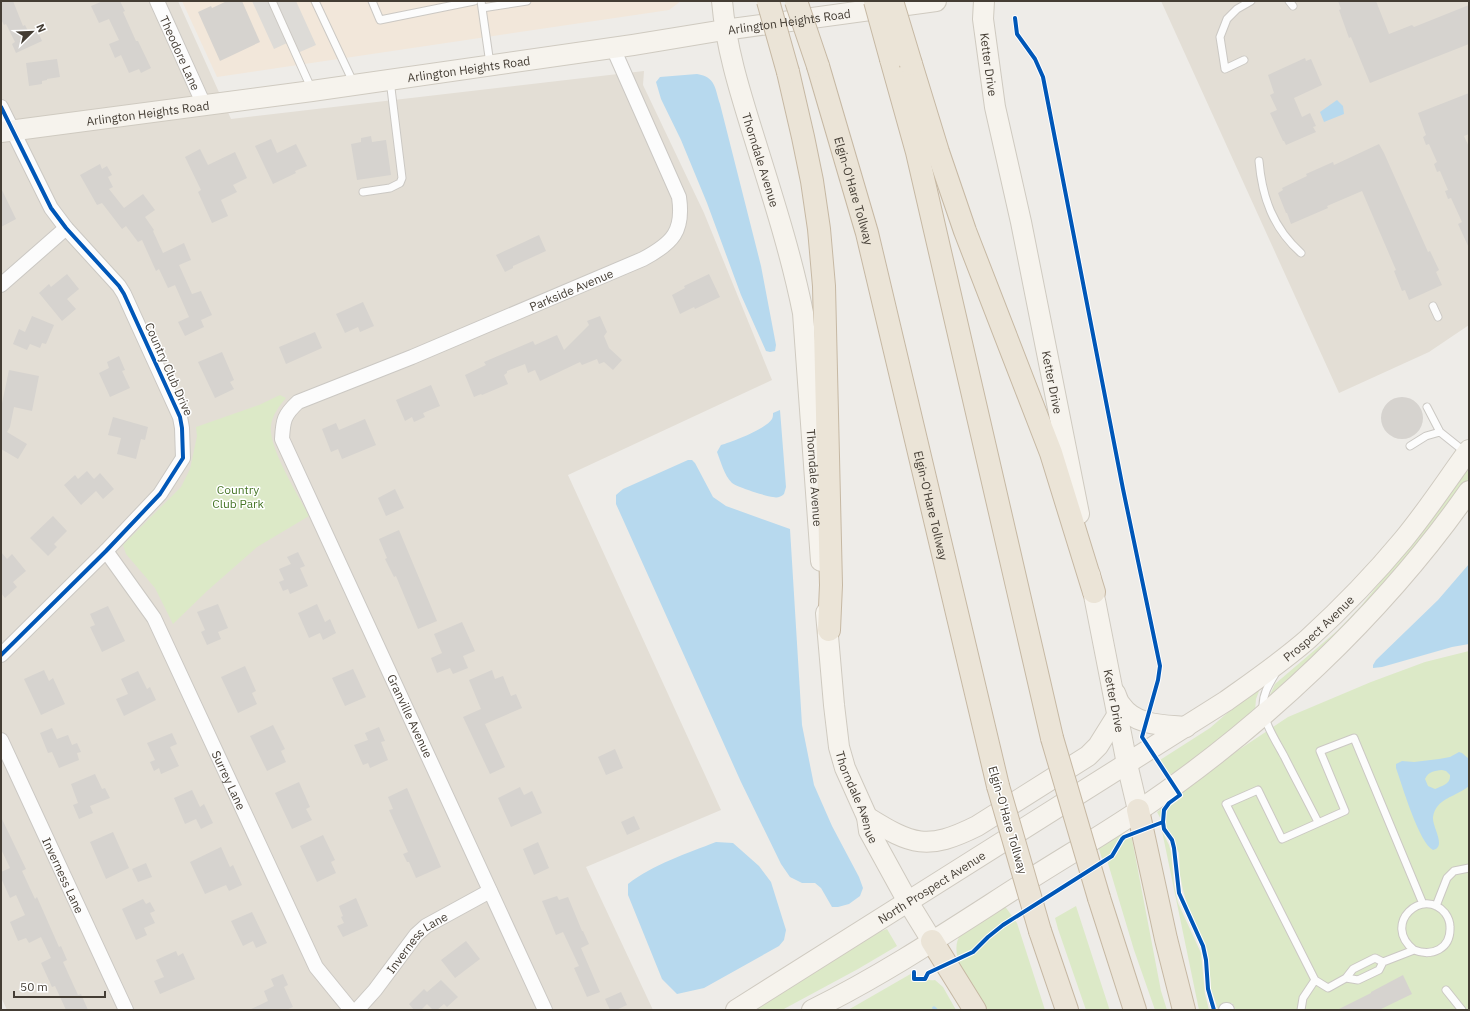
<svg xmlns="http://www.w3.org/2000/svg" width="1470" height="1011" viewBox="0 0 1470 1011" font-family="'IBM Plex Sans',sans-serif">
  <style>
    .residential { fill: #e3ded5 }
    .commercial { fill: #f2e7da }
    .green { fill: #dce9c7 }
    .parking { fill: #dddbd7 }
    .water { fill: #b7d9ee; fill-rule: evenodd }
    .lines { fill: none; stroke-linecap: round; stroke-linejoin: round }
    .stream { stroke: #b7d9ee; stroke-width: 3.5 }
    .building { fill: #d6d3cf }
    .lane-casing { stroke: #cbc8c3; stroke-width: 9 }
    .street-casing { stroke: #cbc8c3; stroke-width: 16 }
    .secondary-casing { stroke: #cfcac0; stroke-width: 22 }
    .highway-casing { stroke: #c6b8a3; stroke-width: 24 }
    .lane { stroke: #fcfcfc; stroke-width: 7 }
    .street { stroke: #fcfcfc; stroke-width: 14 }
    .secondary { stroke: #f6f3ed; stroke-width: 20 }
    .highway { stroke: #ebe4d7; stroke-width: 22 }
    .highway-bridge-casing { stroke: #c6b8a3; stroke-width: 24; stroke-linecap: butt }
    .highway-bridge { stroke: #ebe4d7; stroke-width: 22 }
    .cycleway-casing { stroke: #fff; stroke-width: 6 }
    .cycleway { stroke: #0057b8; stroke-width: 4 }
    .labels { text-anchor: middle; dominant-baseline: central; stroke-width: 3; stroke-linejoin: round; paint-order: stroke }
    .street-label { font-size: 12px; fill: #443d34; stroke: #fff }
    .park-label { font-size: 12px; fill: #477627; stroke: #fff }
  </style>
  <rect width="100%" height="100%" fill="#eeece8"/>
  <path class="residential" d="M1,1H178L231,119L644,71L643,85L704,213L772,380L568,475L721,810L586,867L653,1010H7L1,997Z
    M1161,1H1469V325L1429,352L1339,393Z"/>
  <path class="commercial" d="M182,1H681L669,10L217,77Z"/>
  <path class="green" d="M280,395L286,398C279,406 273,414 271,425C268,448 298,494 309,516L257,547L207,591L173,624L155,588L126,554L123,545L181,487L190,469L197,436L196,427L259,405Z
    M1469,463V478L1422,541L1346,626L1268,699L1275,684L1337,631L1361,606L1406,550Z
    M1469,651V1010H1236L1232,1003L1218,1009L1211,989L1209,961L1207,950L1187,904L1183,890L1180,875L1179,853L1157,812L1210,769L1288,717L1371,682L1425,662Z
    M1256,688L1259,691L1256,699L1255,711L1181,769L1169,775L1160,760L1210,728Z
    M1162,831L1169,845L1171,852L1174,884L1178,903L1201,953L1205,994L1209,1010H1199Z
    M1120,833L1127,835L1131,834L1161,991L1167,1010H1155L1134,950L1107,860L1103,862L1098,846Z
    M1004,905L1017,923L1045,1010H986C975,991 945,955 961,934Z
    M1076,906L1109,1008L1110,1010H1086L1058,929L1055,918Z
    M887,929L897,946L858,969L782,1010H751L871,935Z
    M914,972L915,979C922,978 928,981 935,980L943,987L956,1010H848Z"/>
  <path class="parking" d="M252,1H296L316,45L293,55L287,43L274,49Z"/>
  <path class="water" d="M697,74C716,77 715,89 720,104L761,266L776,345L775,351L770,352L766,351L741,295L707,203L681,140L661,99L656,82L660,77Z
    M1337,100L1343,106L1344,114L1324,122L1320,112Z
    M780,410L786,487L784,494C781,497 777,498 773,497C765,496 737,487 732,483C724,475 721,462 717,452L721,445C732,442 766,429 772,419C773,417 773,415 773,413Z
    M688,460H692L695,463L713,497L726,506L790,529L802,725L814,785L832,826L859,877L863,888L860,896L849,904L838,907H832L821,888L815,883H802L790,877L781,864L741,782L616,504V495L623,489Z
    M1469,564V644L1452,647L1382,667L1373,668V665L1376,660L1438,600Z
    M1459,752L1462,753L1469,759V786C1456,797 1436,798 1433,817C1432,827 1447,847 1433,850C1419,843 1402,785 1396,768V764L1402,761L1414,762L1439,759L1450,757ZM1442,770L1446,771L1450,775C1451,784 1442,786 1435,789L1428,786L1425,779C1429,771 1434,771 1442,770Z
    M716,842L733,843L759,866L771,882L786,930L784,940L779,946L704,988L677,994L662,979L628,895V884C652,865 688,853 716,842Z"/>
  <g class="lines">
    <path class="stream" d="M934,1008L936,1010"/>
  </g>
  <path class="building" d="M1,1H13L23,26L25,25L29,33L37,30L42,41L16,53L12,44L15,42L6,24L4,25L1,19Z
    M103,1H120L125,11L123,12L136,41H138L151,68L141,73L139,69L129,73L121,55L115,58L109,44L119,40L109,19L99,23L91,6Z
    M227,1H242L260,42L220,61L198,12L211,6L212,8Z
    M1338,1H1376L1389,34L1412,25L1414,27L1469,5V44L1370,83L1351,37L1349,38L1339,10L1341,9Z
    M1305,58L1306,61L1311,59L1322,85L1294,98L1302,117L1310,113L1316,126L1313,127L1316,132L1286,145L1284,141H1283L1270,113L1277,110L1270,95L1274,93L1268,75Z
    M57,59L60,77L47,79V80L42,81V84L29,86L26,63Z
    M1469,93V134L1464,136L1469,147V248L1458,224L1462,222L1451,198L1448,199L1445,191L1448,190L1440,171L1437,172L1434,164L1437,162L1429,144L1426,145L1423,137L1426,135L1418,113Z
    M371,136L372,142L386,140L391,175L357,180L351,144L361,142V138Z
    M271,139L277,153L296,144L307,166L295,171L296,173L273,184L255,146Z
    M1379,144L1384,153L1428,252L1430,251L1439,270L1436,272L1442,285L1409,300L1405,290L1402,291L1394,271L1396,270L1362,191L1327,206L1328,208L1291,224L1287,213H1286L1278,193L1283,190L1282,188L1307,176L1306,174L1333,162L1334,165Z
    M200,149L208,165L235,152L247,178L233,185L237,192L221,200L228,216L212,223L198,192L201,190L185,157Z
    M100,164L102,169L107,166L112,175L108,177L113,187L109,189L124,208L143,194L155,210L145,217L154,230L153,231L163,253L184,243L191,260L179,265L192,294L201,291L212,315L201,320L204,327L185,336L178,322L189,317L175,285L168,288L159,269L156,271L142,240L138,242L126,226L122,229L102,203L97,205L80,175Z
    M1,188L16,219L1,227Z
    M539,235L546,251L513,266V268L505,272L496,255Z
    M67,274L79,289L67,299L76,309L62,321L39,293L49,284L51,287Z
    M709,274L720,297L695,309L694,307L680,314L672,295L685,288L684,286Z
    M363,302L374,326L360,332L358,327L345,333L336,314Z
    M32,316L54,325L46,344L42,343L40,348L30,344L27,350L13,344L19,329L25,332Z
    M600,316L607,332L604,336L609,348L622,360L613,370L604,362L599,364L597,359L582,365L580,362L540,381L535,370L528,373L525,364L507,371V373L504,375L508,384L482,395L481,394L474,397L465,375L486,365L484,362L533,341L535,345L557,335L564,350L589,325L587,321Z
    M315,332L322,348L286,364L279,347Z
    M222,352L234,380L230,382L234,389L215,398L198,362Z
    M119,356L125,370L122,371L130,388L110,397L99,373L109,368L107,362Z
    M9,370L39,376L32,411L14,407L10,427L7,432L27,444L18,459L1,449V408Z
    M431,385L440,406L423,413L425,417L414,422L412,417L405,421L396,400Z
    M1381 418a21 21 0 1 1 42 0a21 21 0 1 1-42 0Z
    M113,417L148,427L145,440L141,439L136,459L117,454L121,438L108,435Z
    M365,419L376,445L342,459L338,449L331,452L322,429L336,423L339,430Z
    M87,471L94,479L100,473L114,489L103,499L96,491L81,505L64,485L75,475L78,479Z
    M395,489L404,508L386,516L378,498Z
    M53,516L67,531L54,544L57,547L48,556L30,538Z
    M399,530L437,621L418,629L396,576L394,577L385,559L387,558L379,539Z
    M1,552L7,559L12,554L26,571L13,582L17,587L5,598L1,593Z
    M298,552L305,566L300,568L308,586L290,594L288,589L283,591L279,582L284,580L279,569L291,564L287,557Z
    M218,604L228,628L218,632L221,639L207,645L201,632L205,630L197,612Z
    M317,604L325,622L330,619L336,633L323,640L320,633L309,638L298,613Z
    M108,606L125,641L102,652L90,627L95,625L90,614Z
    M462,622L475,651L463,656L468,668L453,674L450,668L437,673L431,658L442,653L434,634Z
    M245,666L256,691L252,693L257,704L238,713L221,677Z
    M353,669L366,697L345,706L332,678Z
    M44,670L49,681L53,678L65,704L41,715L24,679Z
    M492,670L495,679L503,676L511,696L516,694L522,708L485,724L505,767L490,774L463,717L481,709L469,680Z
    M138,671L147,689L150,687L156,700L124,716L116,699L128,694L121,679Z
    M273,725L285,749L281,751L286,762L267,771L250,736Z
    M379,727L385,741L381,742L388,760L370,768L368,763L363,765L354,745L368,740L365,733Z
    M52,728L57,739L68,735L72,745L77,743L81,752L77,753L79,760L59,768L52,752L48,753L40,733Z
    M172,733L177,744L170,747L179,766L161,774L159,768L154,771L150,762L155,760L147,743Z
    M615,749L623,768L606,775L598,757Z
    M95,774L102,789L105,788L110,798L90,806L93,813L79,819L73,805L78,803L71,784Z
    M299,782L310,807L306,809L312,820L292,829L275,793Z
    M520,787L524,795L532,791L542,813L511,827L498,798Z
    M407,788L441,867L416,878L409,862H407L403,854L408,852L389,810L393,809L388,797Z
    M192,790L200,807L204,804L213,823L201,829L196,819L185,824L174,798Z
    M634,816L640,829L627,835L621,822Z
    M1,817L26,869L22,871L35,899L37,897L59,947L61,946L67,960L63,962L78,995L81,994L88,1010H66L55,986L52,987L41,963L51,958L41,937L29,943L26,938L18,941L10,922L25,915L16,895L10,898L1,878V872L10,868L1,849Z
    M113,832L129,868L106,879L90,842Z
    M323,835L335,860L331,862L336,873L317,882L300,846Z
    M538,842L549,868L534,875L523,849Z
    M221,847L230,867L233,865L242,885L229,891L226,885L205,894L190,862Z
    M146,863L152,877L138,882L132,869Z
    M557,896L559,900L568,897L582,931H583L589,944L581,948L600,992L587,997L574,968L579,966L563,932L556,935L542,901Z
    M356,898L368,926L343,937L337,926L344,923L341,917L343,916L339,906Z
    M143,899L146,904L150,902L155,911L150,913L155,923L144,928L147,935L136,940L122,909Z
    M252,912L267,943L256,948L253,941L243,946L231,921Z
    M466,941L480,959L455,978L441,960Z
    M176,951L178,956L183,953L195,979L160,994L154,981L164,977L156,960Z
    M283,974L288,985L284,987L293,1007L286,1010H249L268,1001L264,991L274,986L271,979Z
    M1403,975L1412,994L1379,1010H1337L1371,993V992Z
    M441,980L458,997L447,1007L444,1004L437,1010H433L427,1004L421,1010H414L409,1004L424,989L427,992Z
    M621,992L627,1005L616,1010H610L605,999Z"/>
  <g class="lines">
    <defs>
      <path id="lane" d="M272,1L312,90
        M315,1L354,84
        M372,1L380,20L474,1
        M481,1L490,64
        M1289,1L1293,6
        M482,8L527,1
        M1244,60L1225,69L1220,37L1227,19L1237,9L1251,1
        M1259,161C1262,197 1273,228 1301,253
        M363,192L390,188L400,183L402,178L390,80
        M1433,306L1438,317
        M1427,407L1440,432L1465,452
        M1410,446L1426,436L1440,432
        M1275,674C1270,683 1263,693 1263,705C1263,722 1276,741 1284,756C1295,778 1307,800 1318,822
        M1436,906L1447,878L1454,871L1469,868
        M1383,962L1375,958L1353,969L1346,978L1328,988L1315,980L1226,804L1258,790L1282,839L1345,811L1320,751L1354,738L1423,904
        M1346,978L1358,980L1379,970L1383,962L1414,950C1432,957 1451,949 1450,927C1450,922 1448,917 1445,913C1423,886 1381,924 1414,950
        M1446,990L1462,1010
        M1301,1010L1303,998L1315,980"/>
      <g id="street">
        <path id="s1" d="M157,1L204,105"/>
        <path d="M1,107L51,208L66,228L119,286L124,294L180,417L182,428L183,458L160,494L106,551L1,655"/>
        <path d="M1,285L66,228"/>
        <path id="s2" d="M106,551L154,618L316,967L351,1010"/>
        <path id="s3" d="M1,740L126,1010"/>
        <path id="s4" d="M357,1010L375,990L416,935L426,926L490,891"/>
        <path id="s5" d="M545,1010L282,439C283,420 284,415 298,402L412,357L643,259C673,243 684,231 679,197L613,48"/>
        <path d="M1226,1010H1227"/>
      </g>
      <g id="secondary">
        <path id="s6" d="M722,1C726,48 740,92 754,137C772,195 791,253 803,313L821,561"/>
        <path id="s7" d="M984,1L983,19L995,107L1021,222L1079,514"/>
        <path id="s8" d="M1,132L312,91L633,45L724,30L936,1"/>
        <path id="s9" d="M1090,575L1127,764L1138,810"/>
        <path id="s10" d="M826,613L834,705L839,747L845,768L867,817L869,831L908,902L932,941"/>
        <path d="M1115,693C1117,697 1118,702 1121,705C1135,726 1164,725 1186,727"/>
        <path d="M867,817C912,845 927,851 977,826L1088,756L1098,746L1118,714"/>
        <path id="s11" d="M736,1010L1226,701C1254,681 1283,661 1308,639C1342,608 1374,575 1403,540C1427,511 1447,480 1469,450"/>
        <path d="M812,1010C883,975 949,931 1016,888C1056,862 1098,838 1138,811C1261,728 1384,613 1469,491"/>
      </g>
      <g id="highway">
        <path d="M891,59L917,152L1052,738"/>
        <path d="M911,64L938,152L965,231L1051,453L1094,592"/>
        <path id="s12" d="M818,66L867,233L998,786"/>
        <path d="M788,72L803,137L812,181L819,229L824,286L831,585L829,630"/>
        <path d="M1138,810L1166,939L1184,1010"/>
        <path d="M1099,898L1135,1010"/>
        <path d="M1040,931L1067,1010"/>
        <path d="M932,941L975,1010"/>
      </g>
    </defs>
    <use href="#lane" class="lane-casing"/>
    <use href="#street" class="street-casing"/>
    <use href="#secondary" class="secondary-casing"/>
    <use href="#highway" class="highway-casing"/>
    <use href="#lane" class="lane"/>
    <use href="#street" class="street"/>
    <use href="#secondary" class="secondary"/>
    <use href="#highway" class="highway"/>
    <defs>
      <path id="highway-bridge" d="M768,1L788,72
        M796,1L818,66
        M875,1L891,59
        M892,1L911,64
        M1052,738L1099,898
        M998,786L1040,931"/>
    </defs>
    <use href="#highway-bridge" class="highway-bridge-casing"/>
    <use href="#highway-bridge" class="highway-bridge"/>
    <defs>
      <path id="cycleway" d="M1015,18L1017,34L1035,59L1043,77L1123,489L1160,666L1158,680L1142,737L1180,795L1169,803L1164,810L1163,822L1164,829L1172,840L1174,848L1179,893L1203,946L1206,960L1208,989L1214,1010
        M1,107L51,208L66,228L119,286L124,294L180,417L182,428L183,458L160,494L106,551L1,655
        M914,972V979H925L928,973L973,952L988,937L1003,925L1112,856L1122,839L1124,837L1163,822"/>
    </defs>
    <use href="#cycleway" class="cycleway-casing"/>
    <use href="#cycleway" class="cycleway"/>
  </g>
  <g class="labels">
    <g class="street-label">
      <text stroke="none"><textPath href="#s8" startOffset="796">Arlington Heights Road</textPath></text>
      <text stroke="none"><textPath href="#s1" startOffset="57">Theodore Lane</textPath></text>
      <text stroke="none"><textPath href="#s7" startOffset="64">Ketter Drive</textPath></text>
      <text stroke="none"><textPath href="#s8" startOffset="472">Arlington Heights Road</textPath></text>
      <text stroke="none"><textPath href="#s8" startOffset="148">Arlington Heights Road</textPath></text>
      <text stroke="none"><textPath href="#s6" startOffset="164">Thorndale Avenue</textPath></text>
      <text stroke="none"><textPath href="#s12" startOffset="130">Elgin-O'Hare Tollway</textPath></text>
      <text stroke="none"><textPath href="#s5" startOffset="966">Parkside Avenue</textPath></text>
      <text transform="translate(169 369) rotate(66)">Country Club Drive</text>
      <text stroke="none"><textPath href="#s7" startOffset="388">Ketter Drive</textPath></text>
      <text stroke="none"><textPath href="#s6" startOffset="488">Thorndale Avenue</textPath></text>
      <text stroke="none"><textPath href="#s12" startOffset="454">Elgin-O'Hare Tollway</textPath></text>
      <text stroke="none"><textPath href="#s11" startOffset="697">Prospect Avenue</textPath></text>
      <text stroke="none"><textPath href="#s9" startOffset="128">Ketter Drive</textPath></text>
      <text transform="translate(410 716) rotate(65)">Granville Avenue</text>
      <text stroke="none"><textPath href="#s2" startOffset="261">Surrey Lane</textPath></text>
      <text stroke="none"><textPath href="#s10" startOffset="188">Thorndale Avenue</textPath></text>
      <text transform="translate(1008 820) rotate(74)">Elgin-O'Hare Tollway</text>
      <text stroke="none"><textPath href="#s3" startOffset="149">Inverness Lane</textPath></text>
      <text stroke="none"><textPath href="#s11" startOffset="231">North Prospect Avenue</textPath></text>
      <text stroke="none"><textPath href="#s4" startOffset="91">Inverness Lane</textPath></text>
    </g>
    <g class="park-label">
      <text x="238" y="489">Country<tspan x="238" dy="14">Club Park</tspan></text>
    </g>
  </g>
  <rect width="1470" height="1011" fill="none" stroke="#443d34" stroke-width="4"/>
  <g transform="translate(32 32) rotate(67)" stroke="#ffffff" stroke-width="3" paint-order="stroke">
  <path d="M0-3L7 15L0 10L-7 15Z" fill="#443d34"/>
  <text y="-6" font-size="11" font-weight="bold" text-anchor="middle" fill="#443d34">N</text>
  </g>
  <path d="M14 991v6h91v-6" fill="none" stroke="#443d34" stroke-width="2"/>
  <text x="20" y="991" font-size="12" fill="#443d34" stroke="#ffffff" stroke-width="3" paint-order="stroke">50 m</text>
</svg>
